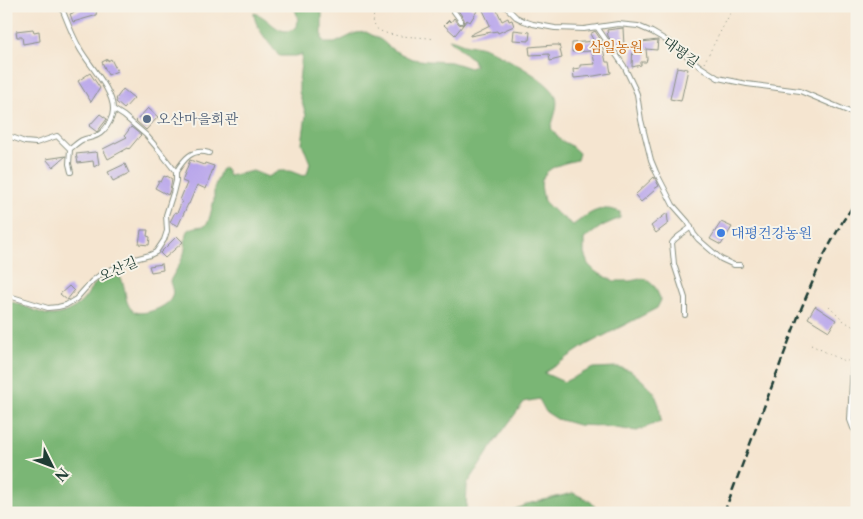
<svg xmlns="http://www.w3.org/2000/svg" width="863" height="519" viewBox="0 0 863 519" font-family="'Libre Caslon Text','Noto Serif KR',serif">
  <style>
    .forest { fill: #7ab675; stroke: #4c7a54 }
    .building { fill: #b8a5eb }
    .lines { fill: none; stroke-linecap: round; stroke-linejoin: round }
    .service-casing { stroke: #8a9182; stroke-width: 6 }
    .path { stroke: #8a9182; stroke-width: 1; stroke-dasharray: 1 4; stroke-linecap: butt }
    .service { stroke: #fff; stroke-width: 4 }
    .rail { stroke: #1f3d34; stroke-width: 2.5; stroke-dasharray: 8 4; stroke-linecap: butt }
    .food-dot { fill: #e8710a; stroke: #f7f3e8; stroke-width: 2 }
    .service-dot { fill: #5c6f8a; stroke: #f7f3e8; stroke-width: 2 }
    .shop-dot { fill: #3f7fe0; stroke: #f7f3e8; stroke-width: 2 }
    .labels { text-anchor: middle; dominant-baseline: central; stroke-width: 4; stroke-linejoin: round; paint-order: stroke }
    .food-label { font-size: 14px; fill: #c56008; stroke: #f7f3e8; text-anchor: start }
    .street-label { font-size: 14px; fill: #1f3d34; stroke: #f7f3e8 }
    .service-label { font-size: 14px; fill: #4e5e75; stroke: #f7f3e8; text-anchor: start }
    .shop-label { font-size: 14px; fill: #366cbe; stroke: #f7f3e8; text-anchor: start }
  </style>
  <rect width="100%" height="100%" fill="#f7f3e8"/>
  <filter id="ink" filterUnits="userSpaceOnUse"><feTurbulence type="fractalNoise" baseFrequency=".02" numOctaves="2"/><feDisplacementMap in="SourceGraphic" scale="10" xChannelSelector="R" yChannelSelector="G"/><feConvolveMatrix kernelMatrix="1 2 1 2 8 2 1 2 1" color-interpolation-filters="sRGB"/></filter>
  <filter id="wash" filterUnits="userSpaceOnUse"><feTurbulence type="fractalNoise" baseFrequency=".0096" numOctaves="4" result="noise"/><feDisplacementMap in="SourceGraphic" scale="20" xChannelSelector="R" yChannelSelector="G"/><feGaussianBlur stdDeviation="1.12" result="paint"/><feColorMatrix in="noise" values="0 0 0 0 0 0 0 0 0 0 0 0 0 0 0 0 0 1.4 0 .05"/><feComposite in="paint" operator="in"/></filter>
  <g filter="url(#wash)">
    <rect width="100%" height="100%" fill="#f5e5d0"/>
    <path class="forest" d="M294,6H321L322,13V39L325,43H335L356,33L366,32L381,40L393,50L412,59L428,61L451,62L470,68L475,66L473,59L468,56L449,39C456,40 461,44 468,45C473,46 478,45 483,47C499,54 552,81 556,97C559,106 553,119 551,128L560,140L570,145L579,153L577,160C565,163 546,166 542,180C540,186 543,195 544,201L555,212L573,225C590,213 600,204 620,212V218L602,226L584,239V254L588,264L596,272L614,281H630L640,279H646L655,287L661,300L657,308L586,345L544,373L564,382L593,368L618,367L630,370L643,381L654,392L659,405L661,421L637,431L601,426L578,425L557,419L546,412L539,399L524,402L494,443L467,485L466,509L476,513H6V301C11,302 17,303 21,305C30,308 44,316 54,315C64,314 78,307 84,299C88,295 89,290 93,286C99,278 111,274 120,277C127,287 123,301 132,310C140,318 170,307 172,296C174,291 171,286 170,281C174,273 180,265 183,256C190,241 176,228 204,226L208,222L210,216L214,200V188L221,170L224,168L226,170L229,176L253,171L268,177L279,171H290L303,176L307,174L310,163L302,143L306,115L299,92V81L302,54L295,56H279C271,45 254,27 254,13C271,17 278,40 297,27L298,18Z
      M573,493L590,501L600,513H507L527,504Z"/>
    <g id="blocks">
      <path class="building" d="M83,6H97L96,16H94L73,22L70,14L81,10L80,7Z
        M455,6H469L477,11L470,22L467,20L455,35L444,25L449,20L451,22L454,18L459,24L462,25L464,23V19Z
        M481,6H495L502,21L508,18L509,21L512,20L514,26L498,33L497,31L470,36V35L490,25Z
        M623,28L624,46L615,47L608,36L607,30Z
        M33,29L34,32L39,31L40,41L23,44L22,37H17L16,31Z
        M514,30L530,32L529,41L513,40Z
        M595,31L601,40L606,62H609L611,73L594,76L574,78L573,69L580,68V65L595,64L592,51L572,52V43L594,41L590,34Z
        M658,40L657,50L646,49L647,59L646,62H641V65L632,67L633,43Z
        M554,45H559L562,58L550,61L549,54L530,55L529,47Z
        M108,59V61L111,59L117,71L108,75L102,62Z
        M677,67L688,69L681,101L670,99Z
        M90,73L100,88L91,102L78,81Z
        M123,89L134,98L124,109L116,102L117,100L116,99Z
        M148,108L158,117L146,130L136,121Z
        M100,114L107,119L97,132L89,126Z
        M131,127L141,135L139,137L129,149L128,148L108,159L103,149L127,137L125,135Z
        M95,152L96,153L97,152L99,164L94,167L93,161L78,163L76,154Z
        M66,156L53,167L46,159Z
        M190,160L204,165L205,163L214,166L206,189L197,185L189,204H188L178,226L170,222L175,212L177,213L182,201L180,200L187,183L182,181Z
        M125,164L129,173L113,181L108,172Z
        M164,176L166,177L167,176L172,179L170,190L168,195L155,188L159,181L161,182Z
        M654,177L659,186L654,189L655,190L641,202L635,195Z
        M667,213L668,221L669,223L656,233L651,226Z
        M721,222L732,227L721,245L710,239Z
        M141,230H148L147,236L150,237L149,245L139,244Z
        M177,236L183,242L165,258L160,253Z
        M162,264L163,270L151,272L149,266Z
        M69,286L74,291L67,300L60,294Z
        M815,306L836,320L829,331L808,318Z"/>
    </g>
  </g>
  <g filter="url(#ink)">
    <use href="#blocks" fill-opacity="0" stroke="#8a9182" stroke-width="1"/>
    <g class="lines">
      <defs>
        <path id="service" d="M450,6L461,21
          M505,6L516,17L524,21L533,24L555,28L584,29L618,24L638,26L652,32L669,42L701,67L718,78L747,84L800,91L857,115
          M597,27L624,66L634,87L637,94L641,120L651,160L656,172L673,205L688,222L694,234L698,239L721,259L734,265H740
          M6,135L25,142L36,143L57,136L70,149C74,146 78,142 82,140C90,137 97,138 103,131C108,126 113,117 113,110C114,91 89,65 80,49C72,35 67,21 61,6
          M70,149L69,164L71,172
          M176,172C184,159 192,148 209,153
          M6,295L48,308L58,307L66,305L76,299L92,281L101,274L135,259L150,255L156,252L164,240L167,231L166,215L173,193L176,181V172L158,149L146,135L124,116L113,109
          M685,315V298L674,264L672,243C675,237 686,232 691,227
          M857,359L853,364L850,420L853,428L857,433"/>
      </defs>
      <use href="#service" class="service-casing"/>
      <path class="path" d="M376,6L372,23C381,40 418,35 434,39
        M704,63L734,6
        M829,306L844,321L857,329
        M811,345L842,360L848,361"/>
      <use href="#service" class="service"/>
      <path class="rail" d="M724,513L801,309L824,255L843,221L857,200"/>
    </g>
  </g>
  <circle class="food-dot" cx="579" cy="47" r="5"/>
  <circle class="service-dot" cx="147" cy="119" r="5"/>
  <circle class="shop-dot" cx="721" cy="233" r="5"/>
  <g class="labels">
    <g class="food-label">
      <text x="589" y="47">삼일농원</text>
    </g>
    <g class="street-label">
      <text transform="translate(681 52) rotate(36)">대평길</text>
      <text transform="translate(118 269) rotate(-24)">오산길</text>
    </g>
    <g class="service-label">
      <text x="157" y="119">오산마을회관</text>
    </g>
    <g class="shop-label">
      <text x="731" y="233">대평건강농원</text>
    </g>
  </g>
  <rect width="863" height="519" fill="none" stroke="#f7f3e8" stroke-width="25"/>
  <g transform="translate(52 466) rotate(132)" stroke="#f7f3e8" stroke-width="4" paint-order="stroke">
  <path d="M0-4L9 19L0 12L-9 19Z" fill="#1f3d34"/>
  <text y="-8" font-size="14" font-weight="bold" text-anchor="middle" fill="#1f3d34">N</text>
  </g>
</svg>
